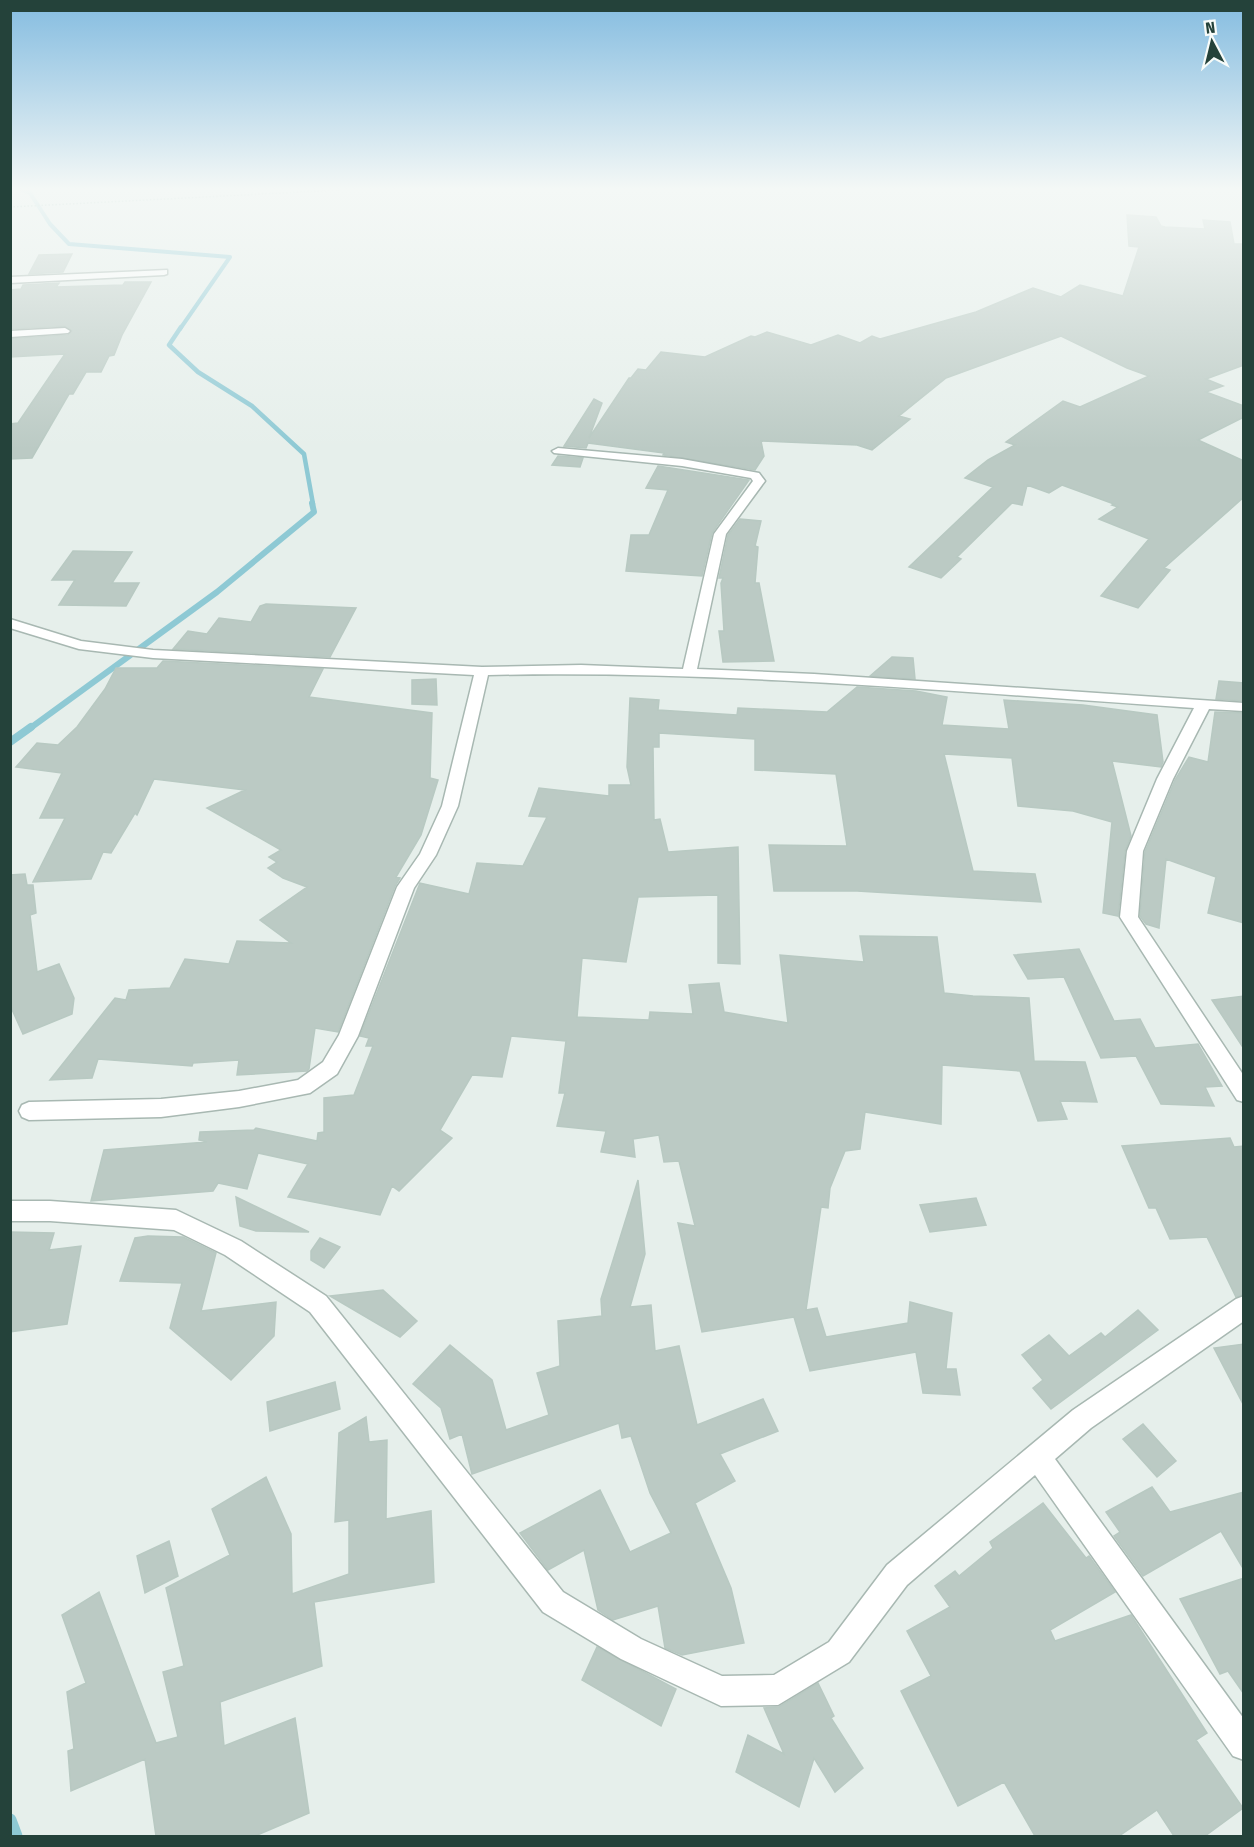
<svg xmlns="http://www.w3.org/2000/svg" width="1254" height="1847" viewBox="0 0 1254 1847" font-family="'Fira Sans Condensed',sans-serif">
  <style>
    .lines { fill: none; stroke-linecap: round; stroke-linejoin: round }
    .stream-far4 { stroke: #8ec9d4; stroke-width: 4 }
    .stream-far3 { stroke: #8ec9d4; stroke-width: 4.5 }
    .stream-far2 { stroke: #8ec9d4; stroke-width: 6 }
    .stream-far1 { stroke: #8ec9d4; stroke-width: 8 }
    .stream { stroke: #8ec9d4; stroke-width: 13 }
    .building { fill: #bbcac4; stroke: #b8c9c2; stroke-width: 1.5 }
    .minor-casing { stroke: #a8b8b2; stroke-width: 3 }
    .path { stroke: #86b3a5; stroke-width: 1.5; stroke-dasharray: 1.5 2; stroke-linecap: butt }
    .minor { fill: #fff; fill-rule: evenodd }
  </style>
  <rect width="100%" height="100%" fill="#e6efeb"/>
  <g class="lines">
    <path class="stream-far4" d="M22,190L30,193L50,224L69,244L230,257L180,329"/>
    <path class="stream-far3" d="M181,327L169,345L198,372L252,406L304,454L313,504"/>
    <path class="stream-far2" d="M29,729L217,592L314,512L312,503"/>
    <path class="stream-far1" d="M10,742L31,727"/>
    <path class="stream" d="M10,1820L16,1836"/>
  </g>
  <path class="building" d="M1127,215L1156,217L1161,226L1165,227L1205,229L1203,220L1230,222L1234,244H1244V365L1206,379L1223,386L1206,392L1244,406V417L1198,440L1244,461V497L1164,568L1170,570L1138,608L1101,596L1149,539L1099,519L1118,507L1112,505L1114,504L1062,485L1049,493L1027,485L1022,505L1012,503L957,557L961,559L941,578L909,567L993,487L965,478L988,460L1015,445L1006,442L1063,401L1080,407L1149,376L1127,368L1061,336L946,378L899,416L910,419L872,450L857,445L761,441L764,456L755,470L663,455L664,453L588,443L586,448L564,446L594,399L602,403L589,438L629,378H631L638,369L646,370L661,352L705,357L751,336L755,337L767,332L811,345L838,335L860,343L872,336L880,339L976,312L1033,288L1061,297L1080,285L1123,296L1139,247L1129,246Z
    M72,254L63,272L29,274L39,255Z
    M125,282H151L122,335L114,355L109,356L101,372H86L73,394H69L32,458L10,459V424L18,423L65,354L10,357V339L68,335L72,331L65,326L10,329V290L21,289L23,285L59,283L56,287L123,285Z
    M558,456L583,458L580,467L552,465Z
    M658,466L749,480L712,533L702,576L626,571L631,535H649L668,490L646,488Z
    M740,519L761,521L755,546L758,547L755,583H759L774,661L723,662L719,631H724L721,583L723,578H719L728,535Z
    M73,551L132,552L112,583H139L126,606L59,605L75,580H52Z
    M266,604L356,608L330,657L173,649L188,631L207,634L219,618L251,622L260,606Z
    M892,657L913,658L915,679L870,676Z
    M163,661L323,669L309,697L432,713L430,778L438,780L421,835L396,877L400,878L395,886L338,1032L315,1028L309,1069L307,1071L237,1075L239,1060L193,1063L192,1066L98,1059L92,1078L50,1080L115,998L126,1000L129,990L170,988L185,959L229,964L237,941L291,943L260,920L307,887L283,878L268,868L277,862L269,857L281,850L207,808L245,790L154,779L137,815L135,813L111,853L103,852L91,879L33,882L65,818H40L62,773L16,767L37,743L58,745L77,727L105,689L116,668H157Z
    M436,679L437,705L412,704V680Z
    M1219,681L1244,683V701L1216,699Z
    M857,687L916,691L947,697L942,725L1009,729L1004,700L1083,705L1157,715L1163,762L1161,767L1112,761L1131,836L1125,851L1118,916L1103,913L1112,822L1073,811L1018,806L1012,758L944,754L973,871L1035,874L1041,902L857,891H774L769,845L847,846L836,774L755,770V739L659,733V747H653L654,820L660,819L668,852L738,847L740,964L718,963V895L638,897L626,962L582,958L577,1017L649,1020L650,1012L693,1014L689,985L719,983L724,1012L788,1023L780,955L864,962L860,936L937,937L944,993L973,996L1029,998L1034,1061L1085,1062L1097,1102L1060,1101L1067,1119L1038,1121L1020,1071L942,1065L941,1124L865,1112L860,1149L845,1151L830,1188L828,1208L821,1207L806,1310L817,1308L826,1337L908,1323L910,1302L952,1313L946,1369H956L960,1395L923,1393L916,1352L810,1371L794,1317L702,1332L678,1223L695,1226L679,1161L664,1162L659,1135L633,1139L635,1157L601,1152L606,1131L557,1126L565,1093H559L566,1041L511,1036L502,1077L472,1075L440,1130L452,1138L399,1191L392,1186L380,1215L288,1197L308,1164L258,1153L247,1189L218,1183L213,1191L91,1201L104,1150L207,1142L199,1140L200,1132L254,1130L256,1128L317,1141L318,1133L324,1132V1098L354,1095L373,1046H366L369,1038L360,1036L420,883L469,894L477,863L523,866L547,817L529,816L539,788L609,796V785H631L627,767L630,698L659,700L658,710L737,715L738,708L827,712Z
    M1215,712L1244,713V923L1208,913L1216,877L1166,859L1159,928L1146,924L1140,916L1145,852L1175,780L1189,757L1208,762Z
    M25,874L27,885H33L36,913L30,915L37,972L59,964L74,998L72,1014L23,1034L10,1005V875Z
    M1079,949L1114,1021L1140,1019L1155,1048L1198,1044L1222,1086L1205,1087L1214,1106L1161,1104L1136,1056L1101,1058L1064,977L1028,979L1014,955Z
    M1244,996V1049L1212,1000Z
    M1230,1138L1234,1147L1244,1146V1294L1236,1297L1207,1237L1170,1239L1156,1208H1149L1122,1146Z
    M638,1180L645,1254L630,1307L651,1305L655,1351L679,1346L697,1425L763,1399L778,1431L720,1454L735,1481L695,1503L731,1588L744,1643L682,1655L665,1648L658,1606L613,1620L598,1610L584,1550L548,1570L520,1533L600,1490L630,1552L671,1533L650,1493L631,1436L622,1438L619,1423L472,1474L462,1434L450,1439L441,1408L413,1384L450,1345L492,1380L506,1430L549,1415L537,1373L560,1366L558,1321L602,1316L601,1299Z
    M236,1197L309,1232H308L256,1231L240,1226Z
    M976,1198L986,1225L930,1232L920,1205Z
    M10,1232L54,1233L49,1250L81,1246L67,1324L10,1332Z
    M148,1236L183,1237L216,1253L201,1311L276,1302L274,1336L231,1380L170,1328L182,1283L120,1281L135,1238Z
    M320,1238L340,1247L324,1268L311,1260V1251Z
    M383,1290L417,1321L400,1337L330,1296Z
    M1138,1310L1158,1330L1051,1409L1033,1388L1043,1380L1022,1355L1049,1335L1069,1356L1101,1333L1105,1337Z
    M1244,1344V1406L1214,1348Z
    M335,1382L340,1409L270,1431L267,1402Z
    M366,1417L369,1442L387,1440L386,1519L431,1511L434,1582L314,1602L322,1666L220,1702L224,1746L295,1718L309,1813L255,1836H156L145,1759L71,1791L68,1751L74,1749L67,1692L86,1683L62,1615L99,1592L156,1743L178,1737L163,1672L184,1666L166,1588L230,1555L212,1509L266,1477L291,1534L292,1594L349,1574V1520L335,1522L339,1433Z
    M1143,1424L1176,1461L1157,1477L1123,1439Z
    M1152,1487L1170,1512L1244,1492V1570L1221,1531L1143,1576L1114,1536L1120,1532L1106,1512Z
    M1043,1503L1086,1558L1089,1556L1115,1592L1050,1630L1055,1641L1131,1615L1207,1733L1196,1740L1243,1808L1205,1836H1174L1157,1810L1119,1836H1035L1004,1782L958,1806L901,1691L931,1676L907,1631L950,1607L935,1586L955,1571L959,1576L993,1548L990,1542Z
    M169,1541L178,1576L145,1593L137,1556Z
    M1244,1578V1694L1228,1671L1220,1674L1180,1599Z
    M597,1647L676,1689L661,1726L582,1680Z
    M818,1683L834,1716L831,1718L863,1768L835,1792L814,1758L799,1807L736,1772L748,1735L784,1754L764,1708L779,1707Z"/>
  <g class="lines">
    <defs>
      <path id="minor" d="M167,270V274L164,275L10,283V277Z
        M65,328L70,331L68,333L10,337V331Z
        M558,448L682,459L759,473L765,481L726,534L697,669L814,674L1244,703V711L1209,709L1173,779L1143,851L1138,917L1244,1076V1102L1237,1100L1120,917L1127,851L1157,779L1194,708C960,692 724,670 488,675L458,806L436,855L414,888L358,1036L337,1074L310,1093L239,1107L161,1117L29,1120L22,1117L19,1111L22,1105L29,1102L161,1099L239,1091L298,1080L323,1062L339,1035L397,887L420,854L442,806L474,675L153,658L79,649L10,628V619L81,641L153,650L482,667L581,665L683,669L714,534L753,481L751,478L682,466L554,453L552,451Z
        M10,1201H50L176,1210L241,1241L326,1296L563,1592L641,1639L722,1676L774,1675L829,1642L887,1565L1073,1410L1236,1299L1244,1296V1321L1091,1428L1055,1459L1244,1719V1760L1233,1756L1035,1475L907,1585L849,1662L778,1705L721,1706L621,1659L543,1612L310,1312L225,1255L174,1230L50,1221H10Z"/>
    </defs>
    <use href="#minor" class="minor-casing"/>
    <path class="path" d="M10,207L340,190"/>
    <use href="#minor" class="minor"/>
  </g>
  <linearGradient id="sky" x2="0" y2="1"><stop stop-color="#84bce0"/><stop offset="0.42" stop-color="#f4f8f6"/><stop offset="1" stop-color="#f4f8f6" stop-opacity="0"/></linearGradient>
  <rect width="1254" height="449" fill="url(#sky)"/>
  <rect width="1254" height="1847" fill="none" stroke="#24423a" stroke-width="24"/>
  <g transform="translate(1212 42) rotate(353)" stroke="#f7fbf9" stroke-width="4.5" paint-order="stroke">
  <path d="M0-4.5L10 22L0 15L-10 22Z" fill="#24423a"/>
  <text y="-9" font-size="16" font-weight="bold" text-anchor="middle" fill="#24423a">N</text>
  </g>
</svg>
